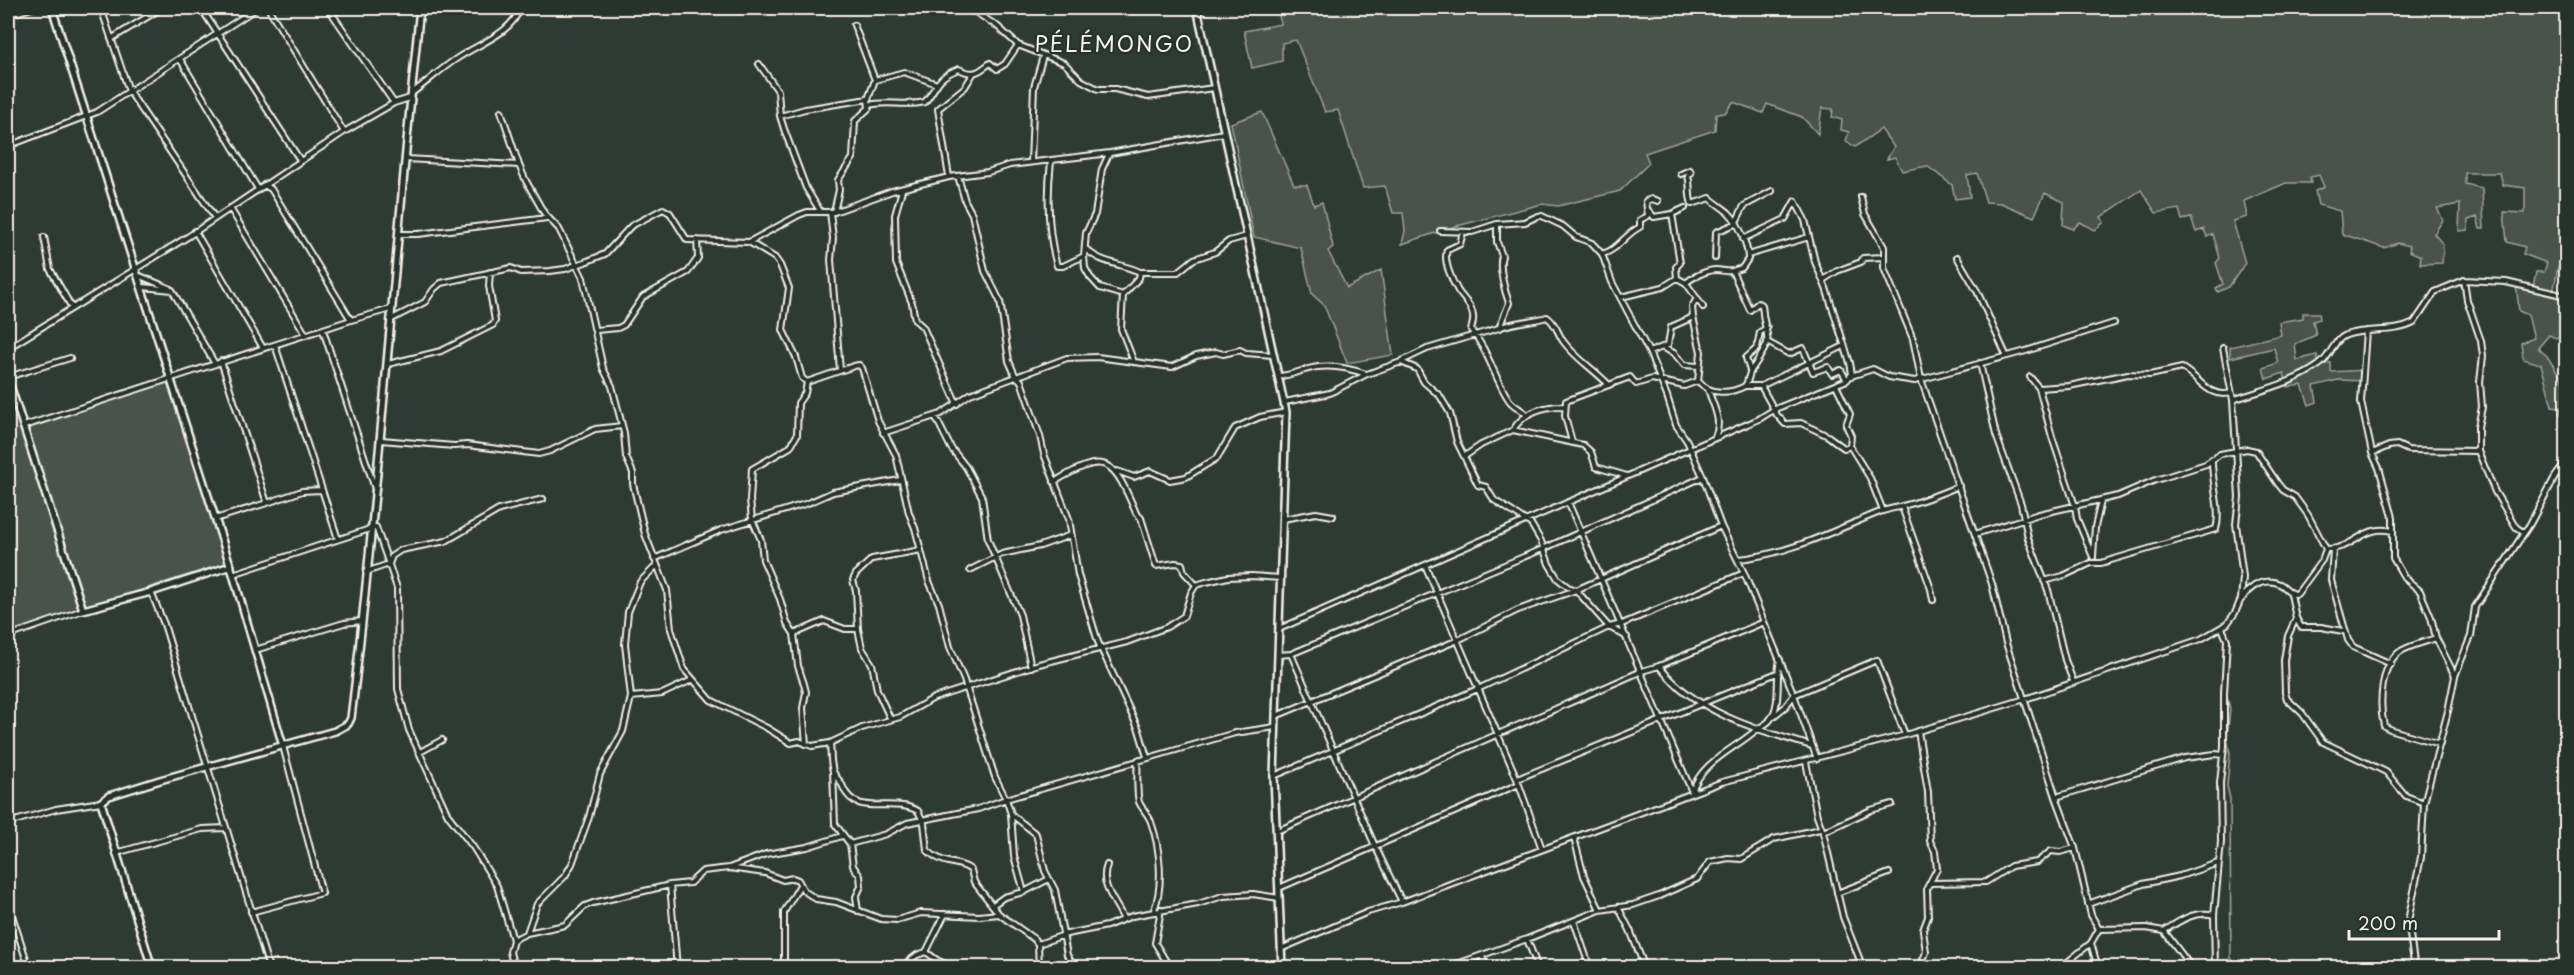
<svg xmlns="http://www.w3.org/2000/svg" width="2574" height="975" viewBox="0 0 2574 975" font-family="'Playpen Sans',sans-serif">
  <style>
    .green { fill: #48524c; stroke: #9ea29a; stroke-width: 1.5 }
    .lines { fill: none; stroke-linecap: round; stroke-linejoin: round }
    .stream { stroke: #a4a8a0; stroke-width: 1.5 }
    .street-casing { stroke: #f4f1e8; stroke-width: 8 }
    .secondary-casing { stroke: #f4f1e8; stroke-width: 10 }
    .street { stroke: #26332d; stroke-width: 4 }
    .secondary { stroke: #26332d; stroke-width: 5 }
    .labels { text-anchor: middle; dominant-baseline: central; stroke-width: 4.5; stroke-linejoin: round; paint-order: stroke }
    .quarter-label { font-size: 22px; letter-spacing: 1.5px; fill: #f4f1e8; stroke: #26332d }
  </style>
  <rect width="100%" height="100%" fill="#2e3b34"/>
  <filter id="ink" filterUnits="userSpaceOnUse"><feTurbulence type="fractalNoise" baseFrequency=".0167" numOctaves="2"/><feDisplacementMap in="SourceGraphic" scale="12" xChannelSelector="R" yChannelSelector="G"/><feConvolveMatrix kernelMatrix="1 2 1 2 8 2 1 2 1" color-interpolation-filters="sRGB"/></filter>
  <g filter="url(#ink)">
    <path class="green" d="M1277,8H2566V269L2558,267L2553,293L2566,297V325L2563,327L2566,333L2556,338L2549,335L2538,348L2547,356L2563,381L2566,378V418L2560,414V407L2552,406L2541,364L2523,359L2521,343L2534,338L2528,315L2519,311L2516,284L2533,287L2536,272H2544L2547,263L2523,254L2525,247L2507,242L2504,212L2525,213V188L2503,185L2500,173H2465V184L2482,188L2484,229H2480L2477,217L2468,220V230L2459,231L2460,204L2437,208L2443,220L2434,234L2443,244L2442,263L2420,264L2421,256L2409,251L2410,246L2398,243L2384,248L2342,234L2340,211L2318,205L2315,191L2324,187L2319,175L2310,177L2311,183H2286L2244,201L2247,217L2233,221L2245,263L2229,287L2218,292L2216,288L2223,284L2216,263L2220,258L2213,234L2207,237L2204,229L2196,232L2191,218L2182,220L2179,209L2156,213L2141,190L2101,217L2104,222L2095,230L2080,222L2073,229L2063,225L2064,202L2045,193L2034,217L2001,203L1986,202L1977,173L1967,175L1970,197L1955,199L1952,185L1927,166L1902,171L1895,157L1887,159L1894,147L1881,129L1855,147L1846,141L1849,132L1841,130L1842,120L1832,117L1833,109L1822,108L1818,134L1802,117L1767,104L1763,113L1733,102L1725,113L1716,114L1715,130L1645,153L1649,163L1620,191L1558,206L1542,204L1453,227L1402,244L1405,231L1403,213H1393L1385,186L1363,188L1338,110L1325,112L1296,40L1282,43V61L1252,68L1244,31L1281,24Z
      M1262,112L1294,185H1307L1314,205L1322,202L1333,247L1328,251L1347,288L1381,270L1393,355L1347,363L1324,305L1312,294L1301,248L1254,237L1231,123Z
      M2303,313H2319L2320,319L2313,321L2316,335L2295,344L2297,360L2317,355L2319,365L2331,363V372L2366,370L2365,381L2338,380L2314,386L2317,402L2309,405L2302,385L2288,387L2284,373L2266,379L2263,368L2278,363L2274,348L2230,358V347L2281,335L2279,322L2303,318Z
      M8,380L24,430L170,381L226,563L82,609L8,637Z"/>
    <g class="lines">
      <path class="stream" d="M2227,675L2229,646
        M2226,692L2230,709L2227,738L2230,754L2227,786L2230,799L2231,968"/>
      <defs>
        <path id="street" d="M101,8L129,91L215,218
          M201,8L300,160
          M268,8L344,132
          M328,8L394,103
          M969,8L997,26L1018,45L1064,63L1081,80L1098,89H1115L1148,97L1214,88
          M332,14L343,8
          M8,15L32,8
          M854,25L875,80L904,72L937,84
          M111,39L162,8
          M180,59L258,189
          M759,64L778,91L780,116L784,129L806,188L820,211
          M412,93C427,82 441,69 456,59C477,44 512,34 520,8
          M868,99L875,80
          M869,105C888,100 904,107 925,102C938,86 936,77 959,69C973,76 978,73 990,63L997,69L1005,64L1018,45
          M501,111L519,165L526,181L544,213L559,229L583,278L603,368L612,386L624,433L626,457L633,473V484L645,534L667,590L671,629L684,669L711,700L767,728L791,743L799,741L812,746L830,743L862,728L900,717L934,698L1039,664L1127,642L1167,627L1184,616L1191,593L1196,585L1206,582L1228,577L1252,576L1280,578
          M780,116L805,109L868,99L869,108L855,121L853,158L838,180L839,190L834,212
          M8,146L97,112L257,8
          M1109,154L1102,169L1095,214L1086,233L1084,256L1085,268L1090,277L1100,288L1123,295L1121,329L1134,362
          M406,159L519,165
          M1051,161C1047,196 1047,231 1057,266H1063L1084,256
          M1031,162L1034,87L1043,56
          M1681,174L1690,170L1691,173L1688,176C1691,186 1688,194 1692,204L1710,198C1715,203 1725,209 1729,213C1739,223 1748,245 1748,259L1742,268L1732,271
          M958,176L965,201L972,214L985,271L1000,301L1009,361L1015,375L1021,381L1040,436L1044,454L1069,519L1078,575L1098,642L1139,730L1147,757
          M949,177L938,109L965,87L973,74
          M264,185L271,189L351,320
          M902,190L895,215L896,263L912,303L915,320L923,327L957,404
          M1861,197L1865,214L1884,247V268L1913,339L1921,379L1992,584L2006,643L2056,797L2075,848L2091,915L2099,929L2146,928L2164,931L2192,968
          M230,208L306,335
          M1647,209L1654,217L1672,214L1680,263L1676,267L1677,278
          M830,212L833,238L831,260L840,370
          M1672,214L1685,208
          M195,231L263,348
          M1440,231L1472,232L1497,224L1525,222L1538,216H1542L1563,226L1576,237L1592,243L1602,254L1612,282L1649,352L1667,396L1676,425L1687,441L1703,477L1721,526L1744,573L1794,695L1817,759
          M1463,232L1460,244L1447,250C1443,261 1452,281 1458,291C1463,299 1472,305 1473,316C1474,320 1472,326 1471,330C1489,351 1494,378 1509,400C1514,407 1522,409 1527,415
          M399,234H418L547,218
          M44,237L50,269L72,308
          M749,242L775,258L780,265L789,288L783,330L796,357L802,378L807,382L805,393L798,403L797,435L790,447L752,469L750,500L752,519L761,540L763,560L780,599L787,623L794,634L798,666L804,684L806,692L803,708L806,744
          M1086,249C1101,264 1121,263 1140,272
          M1602,254C1617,251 1625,234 1640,227V220L1648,216L1646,201L1652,199L1658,201
          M1748,255L1809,237
          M1957,257L1977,291L2006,355
          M1715,258L1716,232L1735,224L1744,206L1772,191
          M140,276L169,288
          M1823,280L1837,271L1861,262L1863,258L1884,257
          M2464,280L2467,300L2481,341L2483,356L2480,382L2482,407L2478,427V451L2495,492L2516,527L2524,533
          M1686,283C1692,277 1707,270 1716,270C1722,270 1725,272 1732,271L1750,310L1758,303L1762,305C1765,345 1777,332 1752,369C1748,374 1749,381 1745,386C1730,394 1710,395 1698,381
          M143,287L172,290L215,364
          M1123,295L1139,278L1140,272H1178L1194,259L1215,252L1229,241L1247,236
          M1621,297L1663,287L1677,278L1686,283L1703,307
          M390,320L425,302L434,289L441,283L511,268L521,272L550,271L565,269L585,262L605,254L631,226L663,209L670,213L687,240L749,242L799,215L807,212H834L892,191L949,177L988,172L1010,165L1110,153L1224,133
          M1499,328C1513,321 1531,322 1547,317C1556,323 1557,332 1563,341C1576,359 1594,369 1609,385
          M323,330L375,489
          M596,330L618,328L624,325L643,297L688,272L698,258L697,240
          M2366,331L2361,402L2372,453L2379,468L2393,517V558L2404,577L2420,591L2431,617L2436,638L2455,676
          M1769,343L1789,354L1803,348L1813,372L1828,367L1832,374L1841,370L1847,380
          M275,345L338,539
          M1844,346L1761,386L1777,415L1785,424L1801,423L1828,436L1844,448L1850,446
          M8,348L189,236L344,132L394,103L410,98
          M1663,348L1674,353L1684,365L1699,366
          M1649,352L1668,345L1671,327L1693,317L1692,307L1697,298
          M1402,361L1427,349L1499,328L1509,303C1505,292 1498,267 1502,256L1497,242V224
          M1980,363L1996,435L2021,504L2028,538L2048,590L2065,660L2073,681
          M388,364L441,351L493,325L495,321L489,286L490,272
          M1750,371L1746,358L1757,348L1760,332L1767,328
          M1280,376C1293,375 1304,369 1318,367C1333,365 1352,369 1366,374
          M1851,376L1873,369L1889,377L1915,381L2026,351L2114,323
          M8,377L70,358
          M2030,377L2039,388L2052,437L2075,506L2077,519L2093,557
          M807,382L854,366L859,365L862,368L878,421L896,455L909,513L915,528L929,581L939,604L950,647L964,680L995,777L1006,799L1235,733L1275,727
          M1836,385L1850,414L1846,425L1851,436L1850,446L1870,478L1883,511
          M1745,386H1761
          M2039,388L2069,386L2128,374L2150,375L2182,368C2199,377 2208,399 2231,393
          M1708,389C1713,406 1723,420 1715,437
          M2233,400C2262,390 2294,383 2319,365C2331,357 2332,341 2346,335C2369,327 2393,334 2414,323L2435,292L2464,280L2506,282L2566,296
          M1285,402L1330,393L1367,374L1401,362L1417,369L1424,382L1440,396L1450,413L1457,442L1478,485L1486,487L1494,500L1531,524L1541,541L1549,564L1558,579L1568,587L1576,590L1609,627L1627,637
          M935,416L951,448L966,467L982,497L988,540L1020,615L1031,667
          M24,426L351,320L391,309
          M1513,430C1524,412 1544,406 1564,406
          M883,433L941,414L970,394L1067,358L1097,357L1172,367L1196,356L1216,352L1223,354L1240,350L1246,353L1273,355
          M381,440L454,446L467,445L539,454L550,451L595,429L622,426
          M1572,442L1565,416L1566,401L1630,377L1636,384L1652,379L1684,386L1698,381L1701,352L1693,317
          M2372,453L2389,446L2397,445L2408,450L2478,451
          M1465,456L1481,445L1513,430L1583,445L1591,452L1596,467L1627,476
          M1117,471L1134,477L1150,471L1170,480L1186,477L1217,458L1235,428L1260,417L1286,412
          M1054,482C1107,450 1113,459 1136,513L1141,518L1156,566L1175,563L1182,564L1184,572L1196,585
          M1568,502L1692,792
          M267,503L302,491L321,490
          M1902,507L1931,589L1933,600
          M215,519L267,503L221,361
          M1283,519L1316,513L1333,516
          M1975,534L2039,514L2118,496L2153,481L2206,464L2220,454L2247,449L2256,451L2278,484L2283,490L2295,497L2308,515L2326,549L2322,560L2297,594C2289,594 2287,588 2280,584C2265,577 2250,586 2242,599
          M2326,549C2355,550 2362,524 2392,531
          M2333,549L2331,580L2348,640L2353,647L2391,664
          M2093,556L2095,527L2101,501
          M654,559L721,530L808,503L833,492L900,480
          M1738,559C1789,554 1833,531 1880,512C1887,509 1895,508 1903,506C1922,501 1940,494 1959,486
          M2091,563H2101L2216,529C2222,511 2211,480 2212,459
          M1425,565L1517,779L1542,849
          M970,570L1002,554L1040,546L1071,535
          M366,572L389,564L392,556L401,550L446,541L499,510L543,499
          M233,574L376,527L397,588L398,689L409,730L448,815L473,847L497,886L513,940
          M2044,581L2063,576L2091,563
          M151,592L164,624L269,968
          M2291,594L2296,618L2301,627H2321L2343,631
          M2296,618L2288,636L2284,660L2285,693L2287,699L2302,713L2323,742L2386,772L2406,796L2424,803
          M1279,629L1660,462L1759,419L1775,409L1847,380L1852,374L1850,363L1826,288L1815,262L1805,220L1795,201L1785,219L1743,239
          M794,634L824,621L845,629H858
          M8,636L83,610
          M2436,638C2425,642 2411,645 2401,651C2380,664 2379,705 2384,726L2392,730L2440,744
          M255,650L344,623L362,621
          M1291,654L1375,846L1402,902
          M1278,655L1291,654L1545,548L1703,477
          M1659,666C1696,713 1757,730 1812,746
          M631,697L662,694L692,680
          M1276,716L1458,640L1518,610L1576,590L1721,526
          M890,718L877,690L872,664L862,648L858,629L856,591L853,580L856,574L872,559L921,550
          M1770,719L1785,707L1794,695L1877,660L1905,735
          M1918,731L1928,792L1930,841L1935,851L1937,869L1927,888L1928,917L1923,930L1926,952L1920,968
          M830,743C831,751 830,762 833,771C835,777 841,781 843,787C856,819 892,796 918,811L924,823L927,850C944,867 959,860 971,870L974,882L999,914L1034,939L1038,944L1039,968
          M420,752L442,740
          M1138,760C1137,768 1137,795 1139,802C1142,809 1149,815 1151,822C1160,847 1164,885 1154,910
          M1806,762L1817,816L1823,832L1843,917L1863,968
          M833,772L835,824L850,844L853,866L860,876L861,886L856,897L858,911
          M1274,776L1480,688L1609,627L1622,624L1744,573
          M1517,779L1777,673
          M1692,792C1700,763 1734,749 1755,731C1759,727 1766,725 1770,720C1782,703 1775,680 1780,660
          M2056,797L2185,758L2215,754L2223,755
          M1011,814L1036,834L1045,871L1055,890L1067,955L1075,968
          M8,823L56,809L101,802
          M1277,831L1642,671L1659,666L1764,622
          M1823,832L1871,810L1892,804
          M1574,838L1584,876L1600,910
          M850,844L886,834L907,823L978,809L1006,799L1011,814L1014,856L1024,892
          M116,853L202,829L226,828
          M1107,865C1099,885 1115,900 1123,918
          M729,868L765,873L783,880L793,878L798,880L804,891L816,899L836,902L881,919L897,920L921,913L979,916L999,914
          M1931,883L1986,882L2011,866L2037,862L2051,851L2060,852L2075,848
          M670,885L677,968
          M1279,888L1519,784
          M1837,893L1889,873
          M8,903L29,968
          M2088,904L2143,884L2180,876L2218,863
          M993,905L1004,897L1024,892L1049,879
          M1618,907L1630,930L1645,968
          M1161,909L1155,943L1170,968
          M251,912L322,893L283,746
          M1574,921L1590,968
          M2164,931C2179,921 2195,910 2214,915
          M527,933L537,904L565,876L572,864L589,817L600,774L623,731L631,697L625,644L628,612L640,582L656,566
          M1527,939L1538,968
          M2091,943L2098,968
          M1038,944L1067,934L1107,926L1132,916L1198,904L1223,896L1253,894L1279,898
          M1283,948L1368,912L1402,902L1722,782L1905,735L2025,699L2201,639L2227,624L2235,613L2241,599L2243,577L2236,524L2239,497L2233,400L2223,348
          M926,952L937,960L954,968
          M1482,956L1486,968
          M514,968L510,952L513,940L527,933L565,925L585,906L593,903L670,885L690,883L703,871L729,868L766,854L807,847L842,836
          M784,968V912L800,885
          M900,968L917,955L926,952L945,914
          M1446,968L1527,939L1600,910L1633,905L1659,896L1697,879L1710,862L1728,858L1741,859L1774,839L1820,829
          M2060,968L2091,943L2099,929
          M2215,968L2214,915L2221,842L2220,783L2224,746V693L2227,640L2222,628
          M2413,968L2414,962L2408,921L2421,857L2424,803L2448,711L2455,676L2471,636L2475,607L2530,524L2555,477L2566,462"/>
        <path id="secondary" d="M52,8L233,574L283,746
          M1197,8L1286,412L1274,776L1282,968
          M8,379L83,610L151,592L231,566
          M152,968L101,802L109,796L160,780L335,731L348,724L351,718C380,482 395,244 420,8"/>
      </defs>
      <use href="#street" class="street-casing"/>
      <use href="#secondary" class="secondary-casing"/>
      <use href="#street" class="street"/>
      <use href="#secondary" class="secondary"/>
    </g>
  </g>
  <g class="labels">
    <g class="quarter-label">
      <text x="1114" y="42">PÉLÉMONGO</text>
    </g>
  </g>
  <rect width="2574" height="975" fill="none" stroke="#26332d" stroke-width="30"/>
  <rect x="15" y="15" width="2544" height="945" fill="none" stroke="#f4f1e8" stroke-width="2" filter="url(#ink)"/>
  <path d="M2349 930v9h150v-9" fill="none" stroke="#f4f1e8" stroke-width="3"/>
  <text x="2358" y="930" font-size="18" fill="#f4f1e8" stroke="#26332d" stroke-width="4.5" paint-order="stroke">200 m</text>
</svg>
